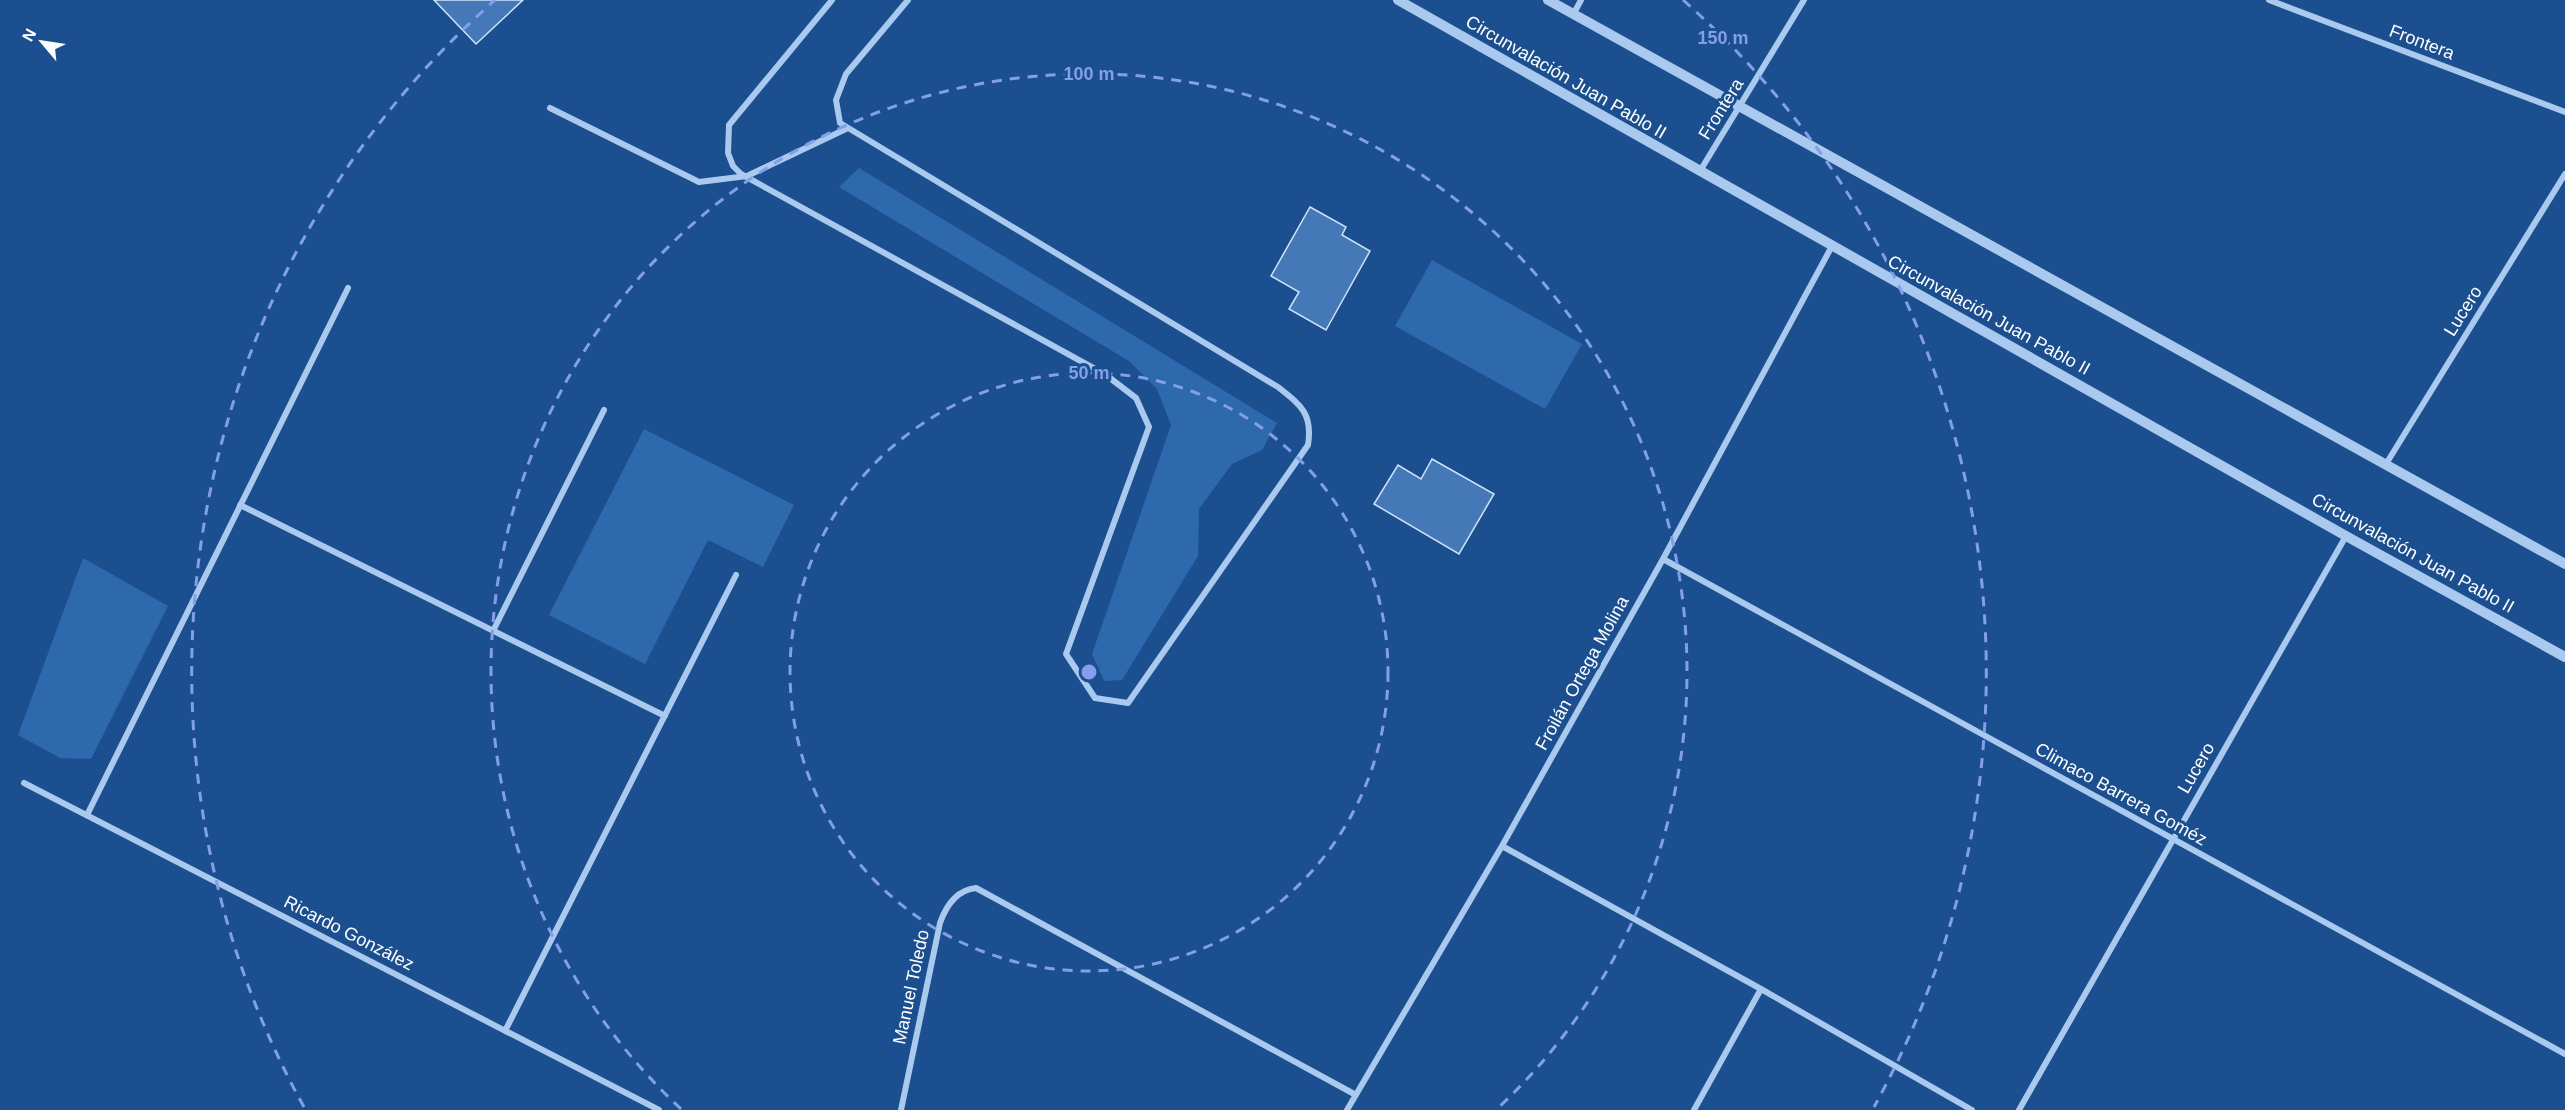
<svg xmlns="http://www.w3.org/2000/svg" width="2565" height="1110" viewBox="0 0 2565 1110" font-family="Helvetica,sans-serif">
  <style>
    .green { fill: #2e69ad }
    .building { fill: #4478b7; stroke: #cfe3fa; stroke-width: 1.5 }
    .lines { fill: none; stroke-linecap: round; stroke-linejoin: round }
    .minor { stroke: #a9c9ee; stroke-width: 6 }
    .tertiary { stroke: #a9c9ee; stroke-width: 10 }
    .ring { fill: none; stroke: #839eea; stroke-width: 3; stroke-dasharray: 10 8 }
    .labels { text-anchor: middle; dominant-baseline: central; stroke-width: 6; stroke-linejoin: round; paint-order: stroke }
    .street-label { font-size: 18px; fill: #fff; stroke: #1b4f8f }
    .centre { fill: #839eea; stroke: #1b4f8f; stroke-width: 3 }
    .ring-label { font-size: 18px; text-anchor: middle; font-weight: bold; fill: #839eea; stroke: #1b4f8f; stroke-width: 6; stroke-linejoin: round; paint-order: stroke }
  </style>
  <rect width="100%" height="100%" fill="#1b4f8f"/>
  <path class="green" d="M859,168L1277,423L1262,450L1232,464L1199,509L1198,556L1122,680L1104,681L1092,654L1171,425L1157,389L1129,361L839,187Z
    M1432,260L1582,344L1545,409L1395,326Z
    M644,429L794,505L763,567L708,540L645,664L549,615Z
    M83,558L168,606L91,759L60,758L18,735Z"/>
  <path class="building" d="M434,0H523L476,44Z
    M1310,207L1346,227L1342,235L1370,251L1326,330L1289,309L1299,292L1271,276Z
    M1432,459L1494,494L1459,554L1374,504L1398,465L1421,479Z"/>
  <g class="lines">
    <path class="minor" d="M832,0L729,125L728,153L733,166L741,174L1106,375L1136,398L1149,427L1066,654L1095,698L1128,703L1308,445C1313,414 1301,405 1278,387L840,123L836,100L846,74L908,0
      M2269,0L2565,112
      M1573,15L1581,0
      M550,108L699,182L747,176L848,128
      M1700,171L1804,0
      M2386,464L2565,174
      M240,505L665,716
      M1663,559L2565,1054
      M493,631L604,410
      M24,783L659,1110
      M87,815L348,288
      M1502,846L1761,989L1972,1110
      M505,1031L736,575
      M901,1110L940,923C946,906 957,890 976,888L1356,1095
      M1347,1110L1502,846L1663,559L1832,246
      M1694,1110L1761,989
      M2019,1110L2346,536"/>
    <path class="tertiary" d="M1398,0L2346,536L2565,657
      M1548,0L2565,564"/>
  </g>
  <g class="ring">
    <circle cx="1089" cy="672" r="299"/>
    <path d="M681 1109A598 598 0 1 1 1497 1109"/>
    <path d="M304 1107A897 897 0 0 1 495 0M1683 0A897 897 0 0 1 1874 1107"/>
  </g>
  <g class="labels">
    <g class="street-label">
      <text transform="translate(2422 42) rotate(21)">Frontera</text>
      <text transform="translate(1566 77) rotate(30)">Circunvalación Juan Pablo II</text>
      <text transform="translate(1721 109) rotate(-58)">Frontera</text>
      <text transform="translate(2463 311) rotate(-58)">Lucero</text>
      <text transform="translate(1989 315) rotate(29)">Circunvalación Juan Pablo II</text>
      <text transform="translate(2413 553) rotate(29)">Circunvalación Juan Pablo II</text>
      <text transform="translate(1582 673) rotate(-61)">Froilán Ortega Molina</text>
      <text transform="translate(2196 768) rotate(-60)">Lucero</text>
      <text transform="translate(2121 794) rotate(29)">Climaco Barrera Goméz</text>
      <text transform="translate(349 933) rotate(27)">Ricardo González</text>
      <text transform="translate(911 987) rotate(-78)">Manuel Toledo</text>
    </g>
  </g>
  <circle cx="1089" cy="672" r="9" class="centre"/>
  <g class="ring-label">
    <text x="1723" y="44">150 m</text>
    <text x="1089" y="80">100 m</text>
    <text x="1089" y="379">50 m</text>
  </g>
  <g transform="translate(42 42) rotate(299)" stroke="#1b4f8f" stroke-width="4.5" paint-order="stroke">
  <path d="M0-4.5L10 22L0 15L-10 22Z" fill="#ffffff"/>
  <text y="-9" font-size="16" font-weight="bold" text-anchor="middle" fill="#ffffff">N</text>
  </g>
</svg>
